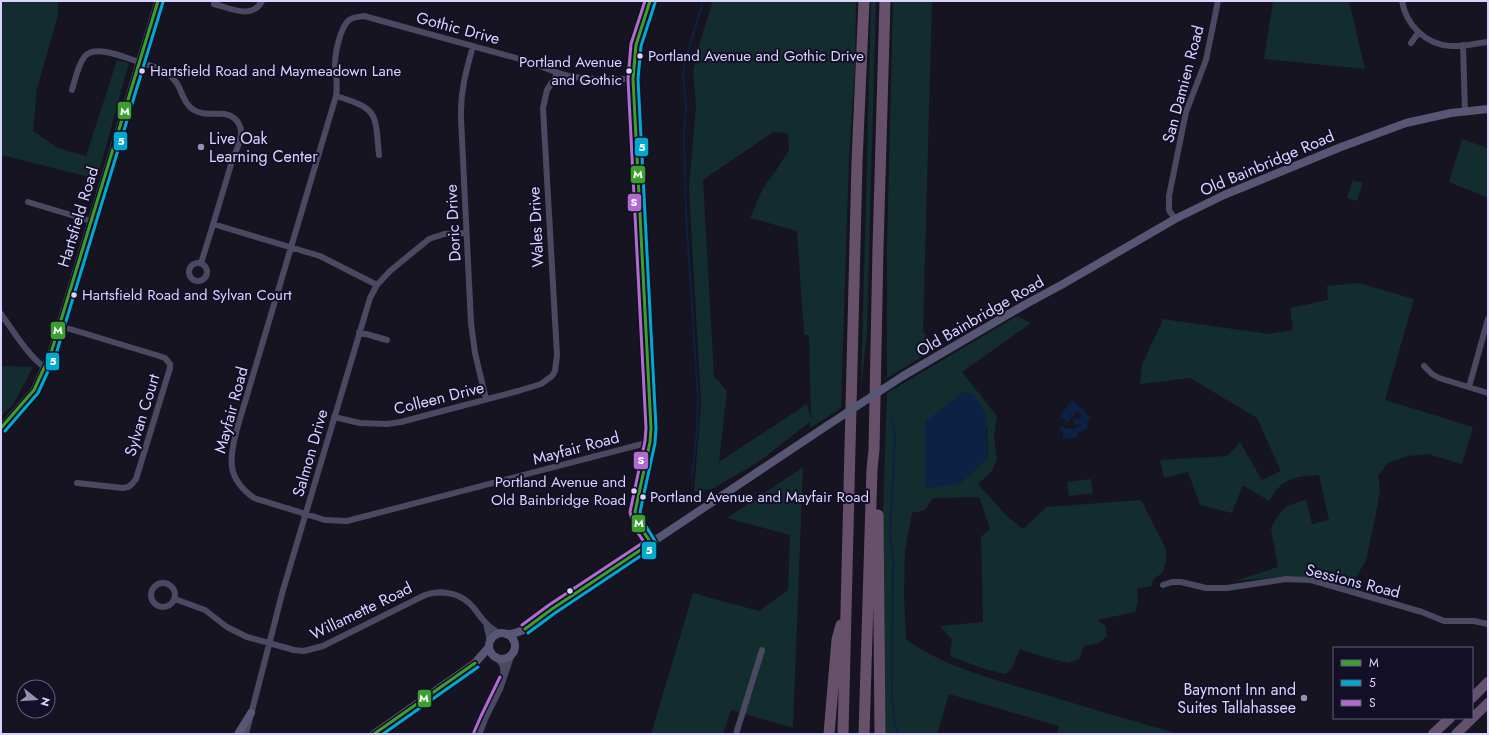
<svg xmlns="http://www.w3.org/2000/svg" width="1489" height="735" viewBox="0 0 1489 735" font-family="Jost,sans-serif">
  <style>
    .green { fill: #132c2d; fill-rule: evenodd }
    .water { fill: #0d2144 }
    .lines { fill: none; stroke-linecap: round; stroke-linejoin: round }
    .stream { stroke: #0d2144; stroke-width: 2 }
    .minor { stroke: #4a4962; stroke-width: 6 }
    .tertiary { stroke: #4a4962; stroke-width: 7 }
    .secondary { stroke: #575674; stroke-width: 8 }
    .trunk { stroke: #62526e; stroke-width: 10 }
    .motorway { stroke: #67516a; stroke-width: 11 }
    .secondary-bridge { stroke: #575674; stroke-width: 8 }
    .bus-1-casing { stroke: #130f26; stroke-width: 6 }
    .bus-2-casing { stroke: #130f26; stroke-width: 6 }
    .bus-3-casing { stroke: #130f26; stroke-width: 6 }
    .bus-1 { stroke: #3a9f2d; stroke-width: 3 }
    .bus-2 { stroke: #00a9ce; stroke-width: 3 }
    .bus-3 { stroke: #b06ccc; stroke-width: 3 }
    .bus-dot { fill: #d9d4ff; stroke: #130f26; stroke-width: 1.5 }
    .poi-dot { fill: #9591b1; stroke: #130f26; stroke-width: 1.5 }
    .labels { text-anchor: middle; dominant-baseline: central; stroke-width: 4; stroke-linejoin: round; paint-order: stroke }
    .bus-label { font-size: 15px; fill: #d9d4ff; stroke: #130f26; text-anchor: start }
    .street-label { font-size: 16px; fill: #d9d4ff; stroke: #130f26 }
    .poi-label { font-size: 16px; fill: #d9d4ff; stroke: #130f26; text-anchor: start }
    .line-badge { stroke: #130f26; stroke-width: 1.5 }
    .badge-label { font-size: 11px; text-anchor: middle; font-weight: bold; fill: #fff }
  </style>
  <rect width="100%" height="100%" fill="#161421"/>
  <path class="green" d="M1,1H58V15L37,89L33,131L58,148L86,156L117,60L129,63L97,179L1,155Z
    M713,1H856L855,66L849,158L841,408L810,428V422L757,463L712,489L694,492L701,405L689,188L696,106L693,71L700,42ZM773,132L788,133L789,150L775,172L763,188L750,218L797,231L804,335H809L811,418L807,404L719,462L727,391L714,376L703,180Z
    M871,1H876L867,332L861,389Z
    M893,1H932L923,332L938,347L887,378V247Z
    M1273,1H1349L1365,69L1264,59Z
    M1462,139L1488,148V198L1449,182Z
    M1353,180L1363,183L1357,201L1347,198Z
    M1359,283L1414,299L1385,400L1473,427L1462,464L1428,454L1408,456L1388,463L1378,476L1380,490L1376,513L1366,560L1352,585L1294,576L1234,581L1278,567L1271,528C1282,508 1283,506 1306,500L1312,524L1329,520L1319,475C1294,477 1283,477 1269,501L1243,485L1232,513L1200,505L1188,472L1164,478L1160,460L1227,456L1240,442L1262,480L1281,471L1257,418L1190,378L1140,384L1142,365L1163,319L1269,334L1293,330L1290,308L1328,300L1327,286Z
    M1017,316L1031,323L962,372L997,416L994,437L997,460L992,471L978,484L1006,515L1023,529L1047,507L1141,500L1166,549V562L1163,572L1153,580L1152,586L1137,589L1138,602L1135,612L1097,620L1106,626L1107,636L1099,643L1084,646L1079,659L1068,663L1040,656L1020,649L1012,668L1006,674L984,669L950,656L952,640L940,626L983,622L981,537L990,528L979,497L933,498L925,510L912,513L905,550L904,595L906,639C940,665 992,679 1033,691C1082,706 1130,720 1179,734H1057L1059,726L949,694L937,734H883L880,597L887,393ZM987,426L988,458L961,482Z
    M1,366L33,367L13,405L1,416Z
    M803,467L793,728L731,710L723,734H651L693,593L759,611L788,590L790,535L727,518Z
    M1091,479L1093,493L1069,496L1067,482Z"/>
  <path class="water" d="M963,392L974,395L985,413L988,458L961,482L935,488L925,486V422Z
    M1072,400L1084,410L1088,416H1090L1087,425L1088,428L1077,433V437L1063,439V433L1059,430L1061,427H1064L1066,429L1077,428L1082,424L1074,425L1073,419L1083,417L1077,411L1068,423L1060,416Z"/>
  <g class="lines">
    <path class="stream" d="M892,419L895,434L890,535L893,559L892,694L894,720L898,734
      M692,476L697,430L698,399L686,214L684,133L686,108L683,75L686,58L703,1"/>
    <path class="minor" d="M1402,1C1406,25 1426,45 1451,46C1463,47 1476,43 1488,42
      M214,4C230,8 252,20 262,1
      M1411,43L1418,33
      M1463,45L1465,112
      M473,46C466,71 460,92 461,119L471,323L475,353L486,399
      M139,62C155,67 171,71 179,87C182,94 185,103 191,108C206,120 222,108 234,118C238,121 241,127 241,131C242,141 235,152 232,161C222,195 212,229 201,263
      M633,79H596L572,77L558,73L527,61L364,16C359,17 353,17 349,20C340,28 335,53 335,65C336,76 338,85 336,96L237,429C229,459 226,478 254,498L325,520L347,521L650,442
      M72,90C75,80 78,64 85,56C96,44 126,58 139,62
      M336,96C379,109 375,113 379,155
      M28,202L91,221
      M1175,219L1169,210V196L1186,112L1206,60L1218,1
      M213,224L320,256L377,285
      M189 272a9 9 0 1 1 18 0a9 9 0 1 1-18 0Z
      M1,314C14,332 27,354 45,368
      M60,326L156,355L165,358L170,364V368L136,479L132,484L128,487L123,488L77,483
      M359,332L387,340
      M1424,366L1432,374L1439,378L1488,393
      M1469,387L1488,319
      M334,417L360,423L387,424L401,422L518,391L541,384L552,376L555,371L557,355L543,108L547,90L558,73
      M151 595a12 12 0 1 1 24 0a12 12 0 1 1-24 0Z
      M1163,585L1172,582H1181L1206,588H1227L1286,579L1311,580L1422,612L1444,621H1474L1488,624
      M175,599L205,610L227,627L247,637L294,650L304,651L323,646L425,595C439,590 457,592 469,603C475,608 479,616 485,622C489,627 495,630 500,634
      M486,623L490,641
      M246,734L283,590L370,298L377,285L390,271L429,239L444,234L466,233
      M736,734L762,650"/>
    <path class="tertiary" d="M650,1L636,45L633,79L649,374L651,428L650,442L635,512L639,525L651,543
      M1,428L34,390L51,353L158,1
      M499,659L503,665L504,673
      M479,734L485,718L500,688L511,655"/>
    <path class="secondary" d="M903,376L1026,304L1063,284L1175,219L1224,195L1341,147L1406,123L1451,113L1488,109
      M489 646a13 13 0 1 1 26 0a13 13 0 1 1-26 0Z
      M506,634C525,634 538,620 552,609L828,425
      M238,734L251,713
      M374,734L475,663L489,647"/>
    <path class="trunk" d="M1472,698L1488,682
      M1433,734L1450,718
      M1456,734L1488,703"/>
    <path class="motorway" d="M878,515L880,734
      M829,734L837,640L841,625
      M843,734L857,162L864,1
      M864,734L872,469L874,450L878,248L885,1"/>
    <path class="secondary-bridge" d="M828,425L903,376"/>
    <defs>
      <path id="bus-1" d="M1,428L34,390L51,353L158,1
        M525,629L552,609L651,543L639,525L635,512L650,442L651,428L633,79L636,45L650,1
        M374,734L475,663"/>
      <path id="bus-2" d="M5,431L38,393L56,354L163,2
        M528,633L555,613L654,547L656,544L655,541L644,523L640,512L655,443L656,428L638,79L641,46L655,3
        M383,734L478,667"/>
      <path id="bus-3" d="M522,625L549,605L644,542L634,527L630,512L645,441L646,428L628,79L631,44L645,1
        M474,732L481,716L500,677"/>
    </defs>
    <use href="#bus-1" class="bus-1-casing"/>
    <use href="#bus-2" class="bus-2-casing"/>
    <use href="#bus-3" class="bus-3-casing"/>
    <use href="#bus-1" class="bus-1"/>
    <use href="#bus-2" class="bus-2"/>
    <use href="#bus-3" class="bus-3"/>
  </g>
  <g class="bus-dot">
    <circle cx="640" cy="56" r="3.5"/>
    <circle cx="142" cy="71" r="3.5"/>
    <circle cx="629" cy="71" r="3.5"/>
    <circle cx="74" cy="295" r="3.5"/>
    <circle cx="634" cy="491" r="3.5"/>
    <circle cx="643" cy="497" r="3.5"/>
    <circle cx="570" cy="591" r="3.5"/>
  </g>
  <g class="poi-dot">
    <circle cx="201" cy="147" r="4"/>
    <circle cx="1304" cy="698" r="4"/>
  </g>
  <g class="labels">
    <g class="bus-label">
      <text x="648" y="56">Portland Avenue and Gothic Drive</text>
      <text x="622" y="62" text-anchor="end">Portland Avenue<tspan x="622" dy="18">and Gothic</tspan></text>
      <text x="150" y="71">Hartsfield Road and Maymeadown Lane</text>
      <text x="82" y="295">Hartsfield Road and Sylvan Court</text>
      <text x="626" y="482" text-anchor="end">Portland Avenue and<tspan x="626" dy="18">Old Bainbridge Road</tspan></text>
      <text x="650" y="497">Portland Avenue and Mayfair Road</text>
    </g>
    <g class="street-label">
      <text transform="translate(458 28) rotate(15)">Gothic Drive</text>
      <text transform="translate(1183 84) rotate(-75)">San Damien Road</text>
      <text transform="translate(1267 163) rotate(-23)">Old Bainbridge Road</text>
      <text transform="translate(78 217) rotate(-73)">Hartsfield Road</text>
      <text transform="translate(453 223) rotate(-93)">Doric Drive</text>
      <text transform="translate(536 227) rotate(-93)">Wales Drive</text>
      <text transform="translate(980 316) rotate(-30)">Old Bainbridge Road</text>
      <text transform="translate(439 398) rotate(-14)">Colleen Drive</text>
      <text transform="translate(231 410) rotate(-75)">Mayfair Road</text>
      <text transform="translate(142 415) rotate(-73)">Sylvan Court</text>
      <text transform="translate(576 448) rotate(-15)">Mayfair Road</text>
      <text transform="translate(310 453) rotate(-74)">Salmon Drive</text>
      <text transform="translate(1353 581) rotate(14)">Sessions Road</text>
      <text transform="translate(361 611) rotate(-26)">Willamette Road</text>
    </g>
    <g class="poi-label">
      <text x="209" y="138">Live Oak<tspan x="209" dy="18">Learning Center</tspan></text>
      <text x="1296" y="689" text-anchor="end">Baymont Inn and<tspan x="1296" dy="18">Suites Tallahassee</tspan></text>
    </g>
  </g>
  <g class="line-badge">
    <rect x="117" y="101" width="15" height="19" rx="4" fill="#3a9f2d"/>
    <rect x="113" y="131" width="15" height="20" rx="4" fill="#00a9ce"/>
    <rect x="634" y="137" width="15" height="20" rx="4" fill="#00a9ce"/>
    <rect x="630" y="165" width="16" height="19" rx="4" fill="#3a9f2d"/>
    <rect x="627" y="193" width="15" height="19" rx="4" fill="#b06ccc"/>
    <rect x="50" y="321" width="16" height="19" rx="4" fill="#3a9f2d"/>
    <rect x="45" y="352" width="15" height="19" rx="4" fill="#00a9ce"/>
    <rect x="633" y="451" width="16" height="19" rx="4" fill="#b06ccc"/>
    <rect x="631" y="514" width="15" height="19" rx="4" fill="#3a9f2d"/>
    <rect x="641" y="541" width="16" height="19" rx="4" fill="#00a9ce"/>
    <rect x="417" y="689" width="15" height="19" rx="4" fill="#3a9f2d"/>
  </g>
  <g class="badge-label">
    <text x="125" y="115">M</text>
    <text x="121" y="145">5</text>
    <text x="642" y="151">5</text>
    <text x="638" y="178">M</text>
    <text x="634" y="206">S</text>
    <text x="58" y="334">M</text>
    <text x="53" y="365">5</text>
    <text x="641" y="464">S</text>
    <text x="639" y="527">M</text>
    <text x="649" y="554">5</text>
    <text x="424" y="702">M</text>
  </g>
  <rect width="1489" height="735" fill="none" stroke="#d9d4ff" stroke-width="4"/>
  <rect x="1333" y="647" width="140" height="72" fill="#130f26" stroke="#625e7d"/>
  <rect x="1341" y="660" width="20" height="6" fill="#3a9f2d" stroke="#625e7d"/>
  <text x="1369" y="667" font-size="12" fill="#d9d4ff">M</text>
  <rect x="1341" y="680" width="20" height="6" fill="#00a9ce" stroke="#625e7d"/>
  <text x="1369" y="687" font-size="12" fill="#d9d4ff">5</text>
  <rect x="1341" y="700" width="20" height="6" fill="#b06ccc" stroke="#625e7d"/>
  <text x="1369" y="707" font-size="12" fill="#d9d4ff">S</text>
  <g transform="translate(36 699) rotate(107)"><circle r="19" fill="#130f26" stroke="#625e7d"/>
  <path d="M0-3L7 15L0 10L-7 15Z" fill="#9591b1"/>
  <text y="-6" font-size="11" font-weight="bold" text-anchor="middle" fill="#d9d4ff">N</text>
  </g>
</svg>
